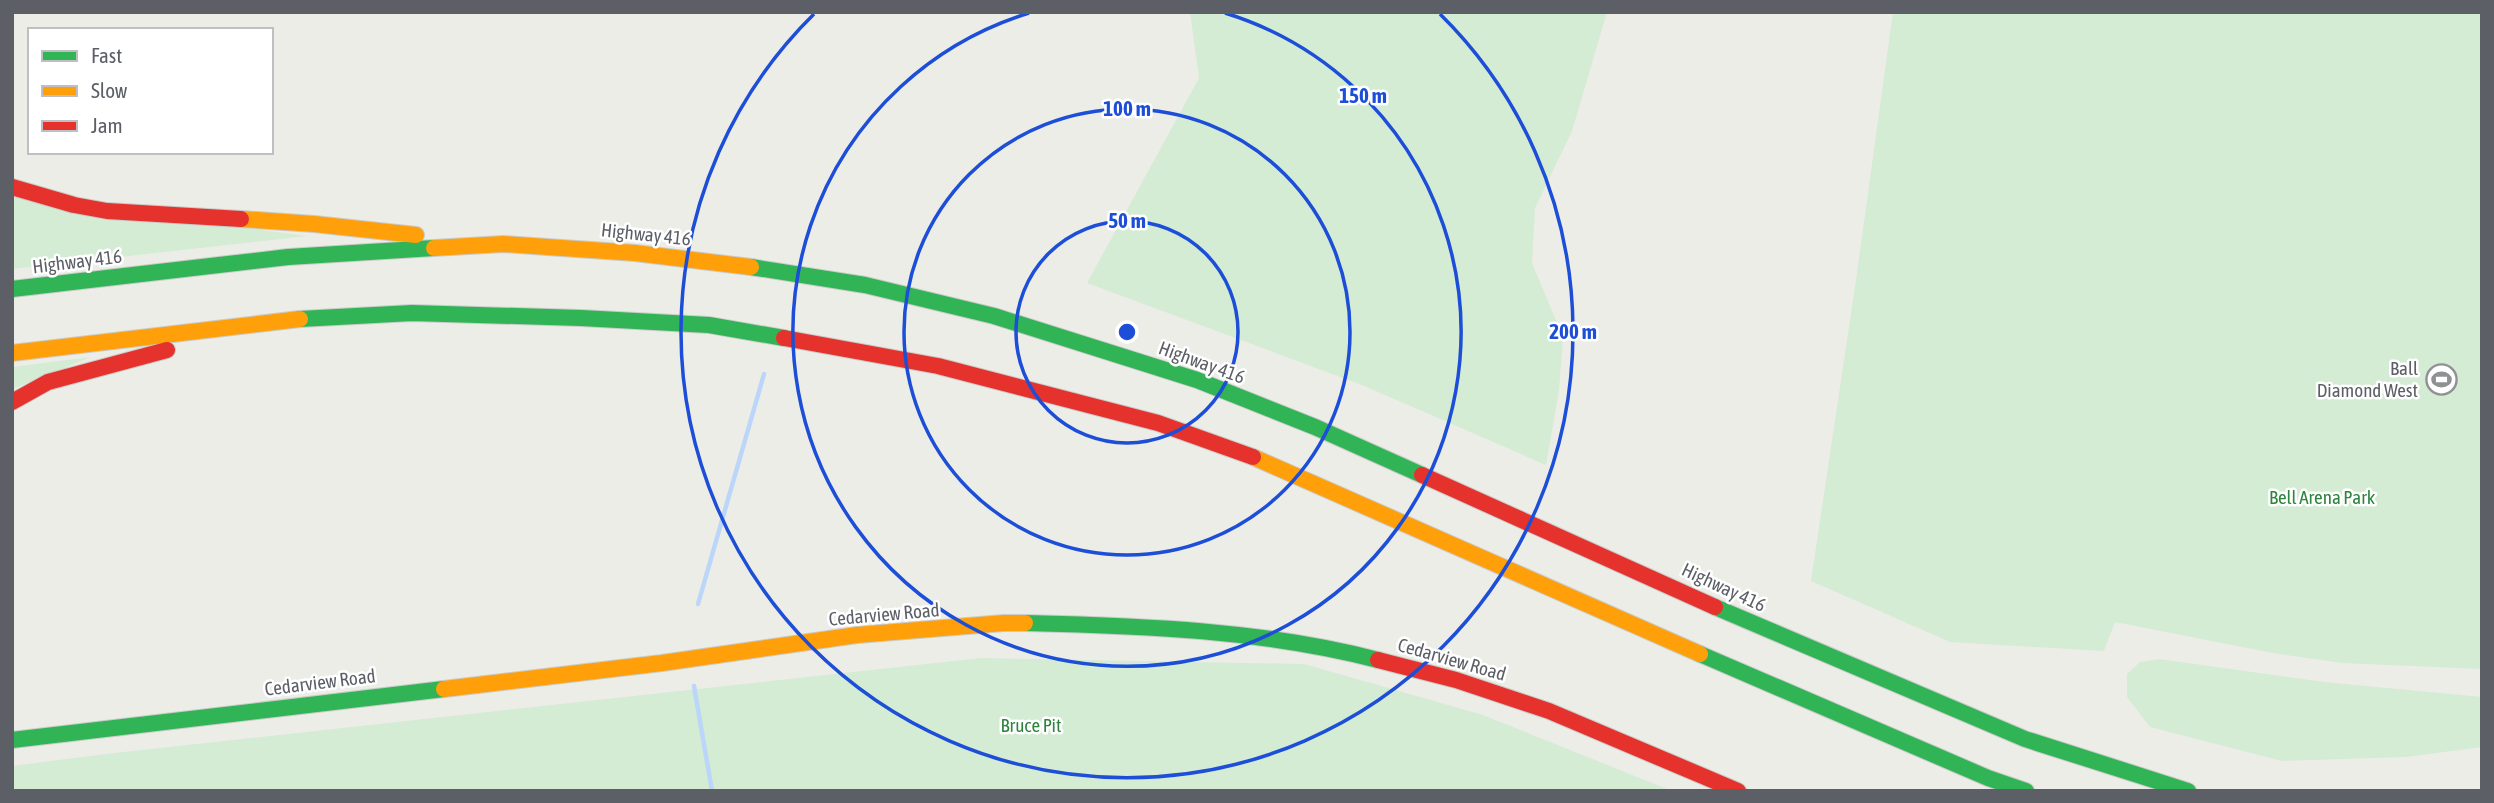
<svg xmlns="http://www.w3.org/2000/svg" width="2494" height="803" viewBox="0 0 2494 803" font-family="'Asap Condensed',sans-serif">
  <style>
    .green { fill: #d4ebd4 }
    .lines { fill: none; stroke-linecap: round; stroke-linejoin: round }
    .stream { stroke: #bbd6f8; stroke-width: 4.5 }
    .fast-casing { stroke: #cacccb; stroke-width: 18 }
    .slow-casing { stroke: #cacccb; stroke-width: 18 }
    .jam-casing { stroke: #cacccb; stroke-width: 18 }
    .fast { stroke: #30b455; stroke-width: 16 }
    .slow { stroke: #ff9f0a; stroke-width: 16 }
    .jam { stroke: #e5322d; stroke-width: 16 }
    .ring { fill: none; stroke: #1d4ed8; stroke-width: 3.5 }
    .labels { text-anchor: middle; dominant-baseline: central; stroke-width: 5; stroke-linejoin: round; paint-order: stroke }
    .street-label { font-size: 19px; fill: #5c5f66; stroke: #fff }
    .poi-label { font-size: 19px; fill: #5c5f66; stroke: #fff; text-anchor: end }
    .park-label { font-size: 19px; fill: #2d843c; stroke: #fff }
    .centre { fill: #1d4ed8; stroke: #fff; stroke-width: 3.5 }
    .ring-label { font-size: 21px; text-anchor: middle; font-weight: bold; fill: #1d4ed8; stroke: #fff; stroke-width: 5; stroke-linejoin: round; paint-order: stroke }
  </style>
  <rect width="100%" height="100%" fill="#edede7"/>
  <path class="green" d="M1190,12H1607L1572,131L1535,208L1532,263L1563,337L1559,391L1546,465L1362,385L1087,283L1199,78Z
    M1893,12H2482V669L2342,663L2273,653L2115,622L2104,651L1950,642L1811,581L1856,280Z
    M12,197L307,236L12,269Z
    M91,357L12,389V367Z
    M981,658L1304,664L1483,715L1672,791H12V766L114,753Z
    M2159,659L2324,682L2482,697V747L2406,757L2282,761L2150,727L2127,697V674L2140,662Z"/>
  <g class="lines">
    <path class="stream" d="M698,604L764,374
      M694,686L712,791"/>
    <defs>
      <path id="fast" d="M751,267L865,285L994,316L1197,380L1315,427L1422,475
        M12,289L288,257L434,248
        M300,319L412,313L581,318L709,325L784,338
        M1715,607L2025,739L2188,791
        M1025,623C1144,626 1263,630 1378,660
        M1700,654L1988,778L2026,791
        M12,740L444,689"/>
      <path id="slow" d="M241,219L314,224L416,235
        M434,248L503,244L635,253L751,267
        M12,353L300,319
        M1253,457L1700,654
        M444,689L662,663L857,635L1004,623H1025"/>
      <path id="jam" d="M12,187L74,205L107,211L241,219
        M784,338L938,366L1158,423L1253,457
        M12,402L48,382L167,350
        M1422,475L1715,607
        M1378,660L1456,680L1549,711L1738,791"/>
    </defs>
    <use href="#fast" class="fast-casing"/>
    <use href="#slow" class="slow-casing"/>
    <use href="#jam" class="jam-casing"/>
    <use href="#fast" class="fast"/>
    <use href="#slow" class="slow"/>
    <use href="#jam" class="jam"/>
  </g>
  <g class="ring">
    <circle cx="1127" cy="332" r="111"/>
    <circle cx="1127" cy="332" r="223"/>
    <path d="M1225 13A334 334 0 1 1 1029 13"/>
    <path d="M1440 14A446 446 0 1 1 814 14"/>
  </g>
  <defs>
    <symbol id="stadium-ring" viewBox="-11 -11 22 22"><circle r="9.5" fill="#fff" stroke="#8f9193" stroke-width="1.5"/><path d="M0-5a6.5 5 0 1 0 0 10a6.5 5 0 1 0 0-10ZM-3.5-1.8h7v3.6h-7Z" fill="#8f9193"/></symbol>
  </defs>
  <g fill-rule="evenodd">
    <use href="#stadium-ring" x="2424" y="362" width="35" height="35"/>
  </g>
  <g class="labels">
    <g class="street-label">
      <text transform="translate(646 234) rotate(6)">Highway 416</text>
      <text transform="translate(77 261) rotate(-7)">Highway 416</text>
      <text transform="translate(1202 362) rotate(20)">Highway 416</text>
      <text transform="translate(1724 587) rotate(25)">Highway 416</text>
      <text transform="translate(884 614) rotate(-5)">Cedarview Road</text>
      <text transform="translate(1452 659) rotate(16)">Cedarview Road</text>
      <text transform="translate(320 682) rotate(-7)">Cedarview Road</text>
    </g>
    <g class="poi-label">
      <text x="2418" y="368">Ball<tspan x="2418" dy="22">Diamond West</tspan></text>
    </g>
    <g class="park-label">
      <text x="2322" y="497">Bell Arena Park</text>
      <text x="1031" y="725">Bruce Pit</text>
    </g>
  </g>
  <circle cx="1127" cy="332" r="10" class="centre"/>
  <g class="ring-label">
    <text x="1363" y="103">150 m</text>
    <text x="1127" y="116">100 m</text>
    <text x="1127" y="228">50 m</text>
    <text x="1573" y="339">200 m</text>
  </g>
  <rect width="2494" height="803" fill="none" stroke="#5c5f66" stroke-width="28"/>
  <rect x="28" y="28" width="245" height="126" fill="#ffffff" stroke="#bebfc2" stroke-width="2"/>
  <rect x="42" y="51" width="35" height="10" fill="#30b455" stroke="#bebfc2" stroke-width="2"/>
  <text x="91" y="63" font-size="21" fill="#5c5f66">Fast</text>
  <rect x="42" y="86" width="35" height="10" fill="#ff9f0a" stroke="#bebfc2" stroke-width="2"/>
  <text x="91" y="98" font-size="21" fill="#5c5f66">Slow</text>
  <rect x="42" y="121" width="35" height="10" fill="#e5322d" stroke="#bebfc2" stroke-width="2"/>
  <text x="91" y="133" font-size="21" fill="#5c5f66">Jam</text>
</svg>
